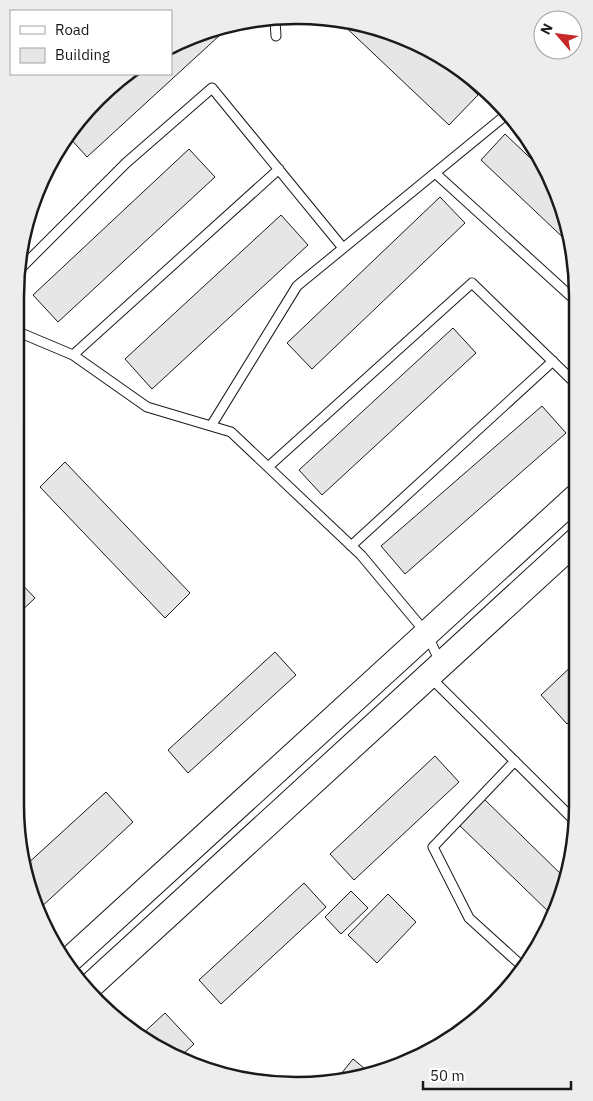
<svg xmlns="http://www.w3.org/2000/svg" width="593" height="1101" viewBox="0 0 593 1101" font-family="'IBM Plex Sans',sans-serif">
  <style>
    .building { fill: #e6e6e6; stroke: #1a1a1a }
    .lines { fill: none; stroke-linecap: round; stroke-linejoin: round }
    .lane-casing { stroke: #1a1a1a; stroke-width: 11 }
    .secondary-casing { stroke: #1a1a1a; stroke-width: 27 }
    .lane { stroke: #fff; stroke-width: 9 }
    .secondary { stroke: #fff; stroke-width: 25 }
    .rim { fill: none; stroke: #1a1a1a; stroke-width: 2.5 }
  </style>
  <rect width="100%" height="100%" fill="#fff"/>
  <path class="building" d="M337,19L432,51L478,95L449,125Z
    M232,24L87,157L69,137L125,74H171V50L223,25Z
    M505,134L547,174L563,206L572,246L481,160Z
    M189,149L215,177L58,322L33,295Z
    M440,197L465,223L312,369L287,343Z
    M281,215L308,245L152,389L125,359Z
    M453,328L476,353L322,495L299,470Z
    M542,406L566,433L405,574L381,546Z
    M65,462L190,593L165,618L40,487Z
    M15,577L35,598L15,617Z
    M275,652L296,675L188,773L168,750Z
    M577,661V714L567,724L541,695Z
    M435,756L459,782L354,880L330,854Z
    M106,792L133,822L38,910L30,895L25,866Z
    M483,798L567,880L553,916L458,824Z
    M304,883L326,907L221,1004L199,980Z
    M351,891L368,908L341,934L325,917Z
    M388,894L416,922L377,963L348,935Z
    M165,1013L194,1044L180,1057L139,1037Z
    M353,1059L370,1073L336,1080Z"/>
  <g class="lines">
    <defs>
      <path id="lane" d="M275,21L276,36
        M435,173L576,301
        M17,272L126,163L212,88L343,248
        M16,331L73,355L147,407L231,432L361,555L427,634L440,662
        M73,355L279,169
        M211,426L297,286L507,114
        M268,467L472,283L576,384
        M351,546L553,361
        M430,677L577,823
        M515,761L433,847L469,918L523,967"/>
      <path id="secondary" d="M66,963L576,497
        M87,989L577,540"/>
    </defs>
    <use href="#lane" class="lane-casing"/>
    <use href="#secondary" class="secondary-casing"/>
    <use href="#lane" class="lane"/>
    <use href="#secondary" class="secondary"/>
  </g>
  <path d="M0 0H593V1101H0ZM296 24H297A272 272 0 0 1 569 296V805A272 272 0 0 1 297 1077H296A272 272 0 0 1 24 805V296A272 272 0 0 1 296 24Z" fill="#ededed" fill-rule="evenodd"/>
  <path class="rim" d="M296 24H297A272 272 0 0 1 569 296V805A272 272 0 0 1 297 1077H296A272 272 0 0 1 24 805V296A272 272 0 0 1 296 24Z"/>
  <rect x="10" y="10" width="162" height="65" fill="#ffffff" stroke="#a3a3a3"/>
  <rect x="20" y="26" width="25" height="8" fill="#ffffff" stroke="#a3a3a3"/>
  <text x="55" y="35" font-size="15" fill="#1a1a1a">Road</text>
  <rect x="20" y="48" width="25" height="15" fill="#e6e6e6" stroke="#a3a3a3"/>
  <text x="55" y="60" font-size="15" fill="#1a1a1a">Building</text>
  <g transform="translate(558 35) rotate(298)"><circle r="24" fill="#ffffff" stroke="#a3a3a3"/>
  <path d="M0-4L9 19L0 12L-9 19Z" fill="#c62828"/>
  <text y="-8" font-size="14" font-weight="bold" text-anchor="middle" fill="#1a1a1a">N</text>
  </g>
  <path d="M423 1081v8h148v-8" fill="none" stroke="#1a1a1a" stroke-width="2.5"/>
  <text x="430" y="1081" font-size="15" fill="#1a1a1a" stroke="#ffffff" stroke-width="4" paint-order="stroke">50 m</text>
</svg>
